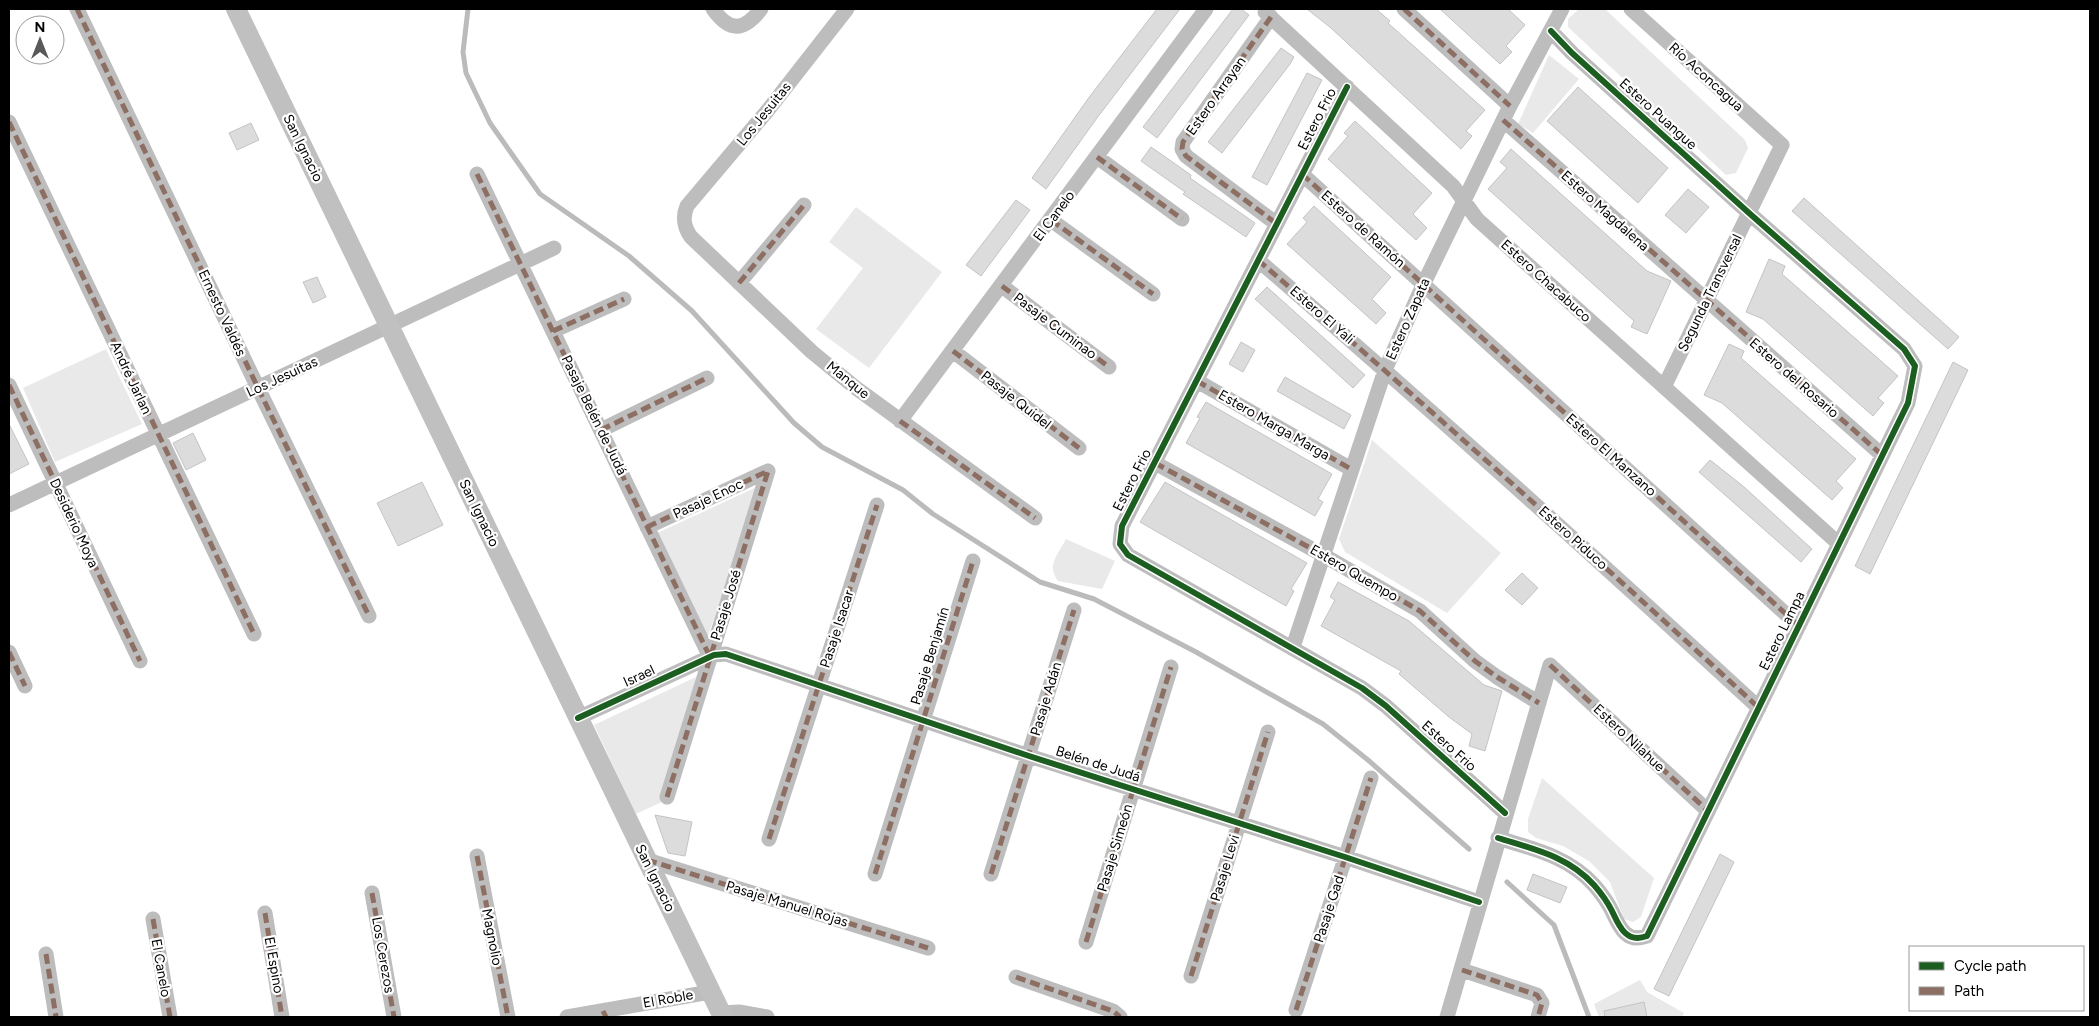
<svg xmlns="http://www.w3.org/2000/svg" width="2099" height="1026" viewBox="0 0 2099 1026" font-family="Figtree,sans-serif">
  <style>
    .green { fill: #e9e9e9 }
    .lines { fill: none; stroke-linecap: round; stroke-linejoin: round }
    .stream { stroke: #bbb; stroke-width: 5 }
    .building { fill: #dcdcdc; stroke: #c4c4c4 }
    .minor { stroke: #bdbdbd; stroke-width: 15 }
    .secondary { stroke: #c0c0c0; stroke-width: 20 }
    .quiet { stroke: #8d6e63; stroke-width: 5; stroke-dasharray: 10 5; stroke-linecap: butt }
    .cycleway-casing { stroke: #fff; stroke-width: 9 }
    .cycleway { stroke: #1b5e20; stroke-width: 6 }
    .labels { text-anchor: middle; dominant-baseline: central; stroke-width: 4.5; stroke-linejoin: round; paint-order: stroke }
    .street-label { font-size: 14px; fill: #000; stroke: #fff }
  </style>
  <rect width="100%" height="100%" fill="#fff"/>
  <path class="green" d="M1579,9H1605L1745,140L1748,148L1736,173L1726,175L1568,27V19Z
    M1549,55L1579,79L1533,133L1518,124Z
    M856,207L942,272L869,368L816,329L863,268L829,242Z
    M106,349L142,424L55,462L23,388Z
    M1372,440L1501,553L1447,613L1345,552L1339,539Z
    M759,486L706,642L655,534Z
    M1066,539L1115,561L1102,589L1058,581C1046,565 1058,555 1066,539Z
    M696,677L668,799L636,814L594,725Z
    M1542,778L1654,878L1641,917L1633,922L1624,919L1610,882L1589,861L1563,846L1536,838L1528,832V819Z
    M1640,980L1647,992L1684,1013L1682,1017H1599L1594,1004Z"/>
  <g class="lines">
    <path class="stream" d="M468,9L463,52L466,73L490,123L540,194L629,256L692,311L794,423L822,447L903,490L933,514L1040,582L1094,599L1196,652L1323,724L1368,760L1469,849
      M1507,882L1554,925L1589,1017"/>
  </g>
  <path class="building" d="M1157,9H1180L1097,118L1046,189L1032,178L1090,96Z
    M1233,9H1241L1249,15L1157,138L1143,127Z
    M1307,9H1376L1390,21L1388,23L1485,110L1466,131L1472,136L1461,149L1331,28Z
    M1440,9H1508L1525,25L1506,46L1512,52L1500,64Z
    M1281,48L1294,57L1290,64L1222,153L1208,142Z
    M1307,73L1322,80L1267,185L1252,177Z
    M1578,87L1668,168L1638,203L1547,121Z
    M1355,121L1432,193L1413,214L1427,228L1416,240L1328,159L1348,136L1344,133Z
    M251,123L259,140L237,150L229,133Z
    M1151,147L1191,175L1190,178L1255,223L1246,237L1183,194L1185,192L1141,161Z
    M1511,149L1647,271L1671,281L1647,334L1631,327L1634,321L1488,189L1507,168L1500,162Z
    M1688,189L1709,207L1686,233L1665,215Z
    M1804,198L1959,337L1948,349L1792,211Z
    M1016,200L1030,210L981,276L966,265Z
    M1314,206L1391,277L1372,299L1386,313L1376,324L1287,244L1307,222L1303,218Z
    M1769,259L1785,266L1782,274L1898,376L1878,398L1884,403L1873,416L1763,319L1746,312Z
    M317,277L326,297L313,303L303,282Z
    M1267,287L1365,375L1353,388L1255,299Z
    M1241,342L1255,350L1243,372L1229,364Z
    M1729,344L1744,351L1741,358L1856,459L1836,481L1843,488L1832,500L1722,403L1704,395Z
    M1953,362L1968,370L1870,574L1855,566Z
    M1285,377L1351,415L1344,429L1277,391Z
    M1206,402L1332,474L1318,499L1323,502L1315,516L1186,443L1200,418L1197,417Z
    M9,424L29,464L9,474Z
    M193,433L206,460L186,470L173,443Z
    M1710,460L1743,486L1812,549L1801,562L1699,472Z
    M422,482L443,525L398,546L377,503Z
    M1165,482L1307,563L1291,589L1294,591L1286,606L1140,522Z
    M1522,573L1538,588L1522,605L1505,590Z
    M1338,582L1409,621L1484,685L1502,691L1485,751L1469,746L1472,734L1449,717L1399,674L1401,671L1321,626L1335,600L1330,597Z
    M655,815L692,822L685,856L668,853Z
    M1720,854L1734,862L1669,996L1654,989Z
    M1533,874L1567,887L1560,903L1527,890Z
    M1644,1002L1647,1017H1605L1604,1011Z"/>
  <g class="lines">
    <path class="minor" d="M77,9L258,388L369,616
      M713,9C730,33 744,31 761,9
      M847,9L768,110L687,206C682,218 684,227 691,237L812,352L856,388L1035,518
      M1268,9L1265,12L1453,186L1477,219L1839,544
      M1404,9L1510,106
      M1631,9L1782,145L1664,387
      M1271,17L1183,142L1182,149L1186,156L1277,224
      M1347,87L1122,526L1120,544L1128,555L1362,688L1386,706L1505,813
      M1503,120L1882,455
      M9,122L254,634
      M1097,157L1182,219
      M477,174L710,657
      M1302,174L1799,626
      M1051,220L1153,294
      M1258,260C1428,407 1594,556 1759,708
      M739,283L804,205
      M1002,286L1109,367
      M553,331L624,299
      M953,351L1079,448
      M1197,381L1351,469
      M9,385L140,661
      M900,421L1206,9
      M601,430L707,378
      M1155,463L1323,555L1420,611L1475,661L1497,677L1539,703
      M9,505L554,248
      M647,527L768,471
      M1293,647L1385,370L1424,283L1510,106L1562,9
      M9,652L25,686
      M578,718L714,655L726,654L1029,756L1345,857L1479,902
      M667,797L768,471
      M1498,838C1533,849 1568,856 1594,885C1601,893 1607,901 1612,911C1619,926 1626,944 1647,936L1908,403L1915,366L1904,349L1749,213L1572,53L1551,31
      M769,839L877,505
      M477,856L508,1017
      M647,860L928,948
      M875,874L973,561
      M991,874L1074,610
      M372,893L394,1017
      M265,913L282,1017
      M153,919L170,1017
      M1086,942L1171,667
      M46,954L56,1017
      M1462,970L1537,995L1542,1003L1538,1017
      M1191,976L1268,732
      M1016,977L1113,1011L1120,1017
      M1296,1010L1371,778
      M721,1013L739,1012L767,1017
      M567,1017L710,992
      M1447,1017L1550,665L1708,811"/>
    <path class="secondary" d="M236,9L723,1017"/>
    <path class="quiet" d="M77,9L258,388L369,616
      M1404,9L1510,106
      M1271,17L1183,142L1182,149L1186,156L1277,224
      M1503,120L1882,455
      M9,122L254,634
      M1097,157L1182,219
      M477,174L710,657
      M1302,174L1799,626
      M1051,220L1153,294
      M1258,260C1428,407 1594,556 1759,708
      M739,283L804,205
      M1002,286L1109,367
      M553,331L624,299
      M953,351L1079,448
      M1197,381L1351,469
      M9,385L140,661
      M900,421L1035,518
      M601,430L707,378
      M1155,463L1323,555L1420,611L1475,661L1497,677L1539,703
      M647,527L768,471
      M9,652L25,686
      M1550,665L1708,811
      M667,797L768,471
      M769,839L877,505
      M477,856L508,1017
      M647,860L928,948
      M875,874L973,561
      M991,874L1074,610
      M372,893L394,1017
      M265,913L282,1017
      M153,919L170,1017
      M1086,942L1171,667
      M46,954L56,1017
      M1462,970L1537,995L1542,1003L1538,1017
      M1191,976L1268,732
      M1016,977L1113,1011L1120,1017
      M1296,1010L1371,778
      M603,1011L606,1017"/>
    <defs>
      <path id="cycleway" d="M1347,87L1122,526L1120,544L1128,555L1362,688L1386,706L1505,813
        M578,718L714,655L726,654L1029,756L1345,857L1479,902
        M1498,838C1533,849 1568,856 1594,885C1601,893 1607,901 1612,911C1619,926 1626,944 1647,936L1908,403L1915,366L1904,349L1749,213L1572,53L1551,31"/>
    </defs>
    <use href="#cycleway" class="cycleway-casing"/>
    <use href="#cycleway" class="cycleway"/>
  </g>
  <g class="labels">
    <g class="street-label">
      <text transform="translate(1706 77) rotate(42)">Río Aconcagua</text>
      <text transform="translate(1216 96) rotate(-55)">Estero Arrayan</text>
      <text transform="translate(764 114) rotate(-51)">Los Jesuitas</text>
      <text transform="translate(1658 114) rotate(42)">Estero Puangue</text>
      <text transform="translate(1317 119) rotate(-63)">Estero Frio</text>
      <text transform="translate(303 148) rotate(64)">San Ignacio</text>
      <text transform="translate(1605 211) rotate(42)">Estero Magdalena</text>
      <text transform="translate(1054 216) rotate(-53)">El Canelo</text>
      <text transform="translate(1363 229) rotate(42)">Estero de Ramón</text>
      <text transform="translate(1546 281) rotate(42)">Estero Chacabuco</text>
      <text transform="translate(1710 293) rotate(-64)">Segunda Transversal</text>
      <text transform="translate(222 313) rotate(65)">Ernesto Valdés</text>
      <text transform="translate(1322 315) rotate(41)">Estero El Yali</text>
      <text transform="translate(1408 319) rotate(-66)">Estero Zapata</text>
      <text transform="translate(1055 326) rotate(37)">Pasaje Cuminao</text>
      <text transform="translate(282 377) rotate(-25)">Los Jesuitas</text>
      <text transform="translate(131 378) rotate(65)">André Jarlan</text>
      <text transform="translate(1794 378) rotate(41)">Estero del Rosario</text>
      <text transform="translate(848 380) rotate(39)">Manque</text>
      <text transform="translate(1016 400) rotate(38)">Pasaje Quidel</text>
      <text transform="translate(594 415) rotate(64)">Pasaje Belén de Judá</text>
      <text transform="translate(1274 425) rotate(30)">Estero Marga Marga</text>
      <text transform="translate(1611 455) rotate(42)">Estero El Manzano</text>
      <text transform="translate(1132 480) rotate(-63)">Estero Frio</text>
      <text transform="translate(708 499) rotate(-25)">Pasaje Enoc</text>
      <text transform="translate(479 513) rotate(64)">San Ignacio</text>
      <text transform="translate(74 523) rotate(65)">Desiderio Moya</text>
      <text transform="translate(1573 538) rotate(42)">Estero Piduco</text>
      <text transform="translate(1354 573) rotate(30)">Estero Quempo</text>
      <text transform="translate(726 605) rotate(-73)">Pasaje José</text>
      <text transform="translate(837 629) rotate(-72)">Pasaje Isacar</text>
      <text transform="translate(1782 631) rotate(-64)">Estero Lampa</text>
      <text transform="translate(930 656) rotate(-73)">Pasaje Benjamín</text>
      <text transform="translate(639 676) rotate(-25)">Israel</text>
      <text transform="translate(1046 699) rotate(-73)">Pasaje Adán</text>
      <text transform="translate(1629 738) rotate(43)">Estero Nilahue</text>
      <text transform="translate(1449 746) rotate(42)">Estero Frio</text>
      <text transform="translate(1098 764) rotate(18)">Belén de Judá</text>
      <text transform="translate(1115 848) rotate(-73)">Pasaje Simeón</text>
      <text transform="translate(1225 868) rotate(-73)">Pasaje Levi</text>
      <text transform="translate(655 878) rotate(64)">San Ignacio</text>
      <text transform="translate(787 904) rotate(17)">Pasaje Manuel Rojas</text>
      <text transform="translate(1329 909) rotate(-72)">Pasaje Gad</text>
      <text transform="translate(492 937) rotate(79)">Magnolio</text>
      <text transform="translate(383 955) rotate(80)">Los Cerezos</text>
      <text transform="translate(274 965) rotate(80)">El Espino</text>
      <text transform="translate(161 968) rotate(80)">El Canelo</text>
      <text transform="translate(668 999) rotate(-10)">El Roble</text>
    </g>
  </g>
  <rect width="2099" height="1026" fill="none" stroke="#000000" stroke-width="20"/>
  <rect x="1909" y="946" width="175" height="65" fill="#ffffff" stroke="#999999"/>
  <rect x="1919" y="962" width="25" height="8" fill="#1b5e20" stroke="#999999"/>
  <text x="1954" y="971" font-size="15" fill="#000000">Cycle path</text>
  <rect x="1919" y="987" width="25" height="8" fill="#8d6e63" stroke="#999999"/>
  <text x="1954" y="996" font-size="15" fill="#000000">Path</text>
  <g transform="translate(40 40)"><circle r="24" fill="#ffffff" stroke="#999999"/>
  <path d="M0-4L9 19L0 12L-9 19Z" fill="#595959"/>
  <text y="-8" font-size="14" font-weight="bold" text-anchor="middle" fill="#000000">N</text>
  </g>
</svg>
